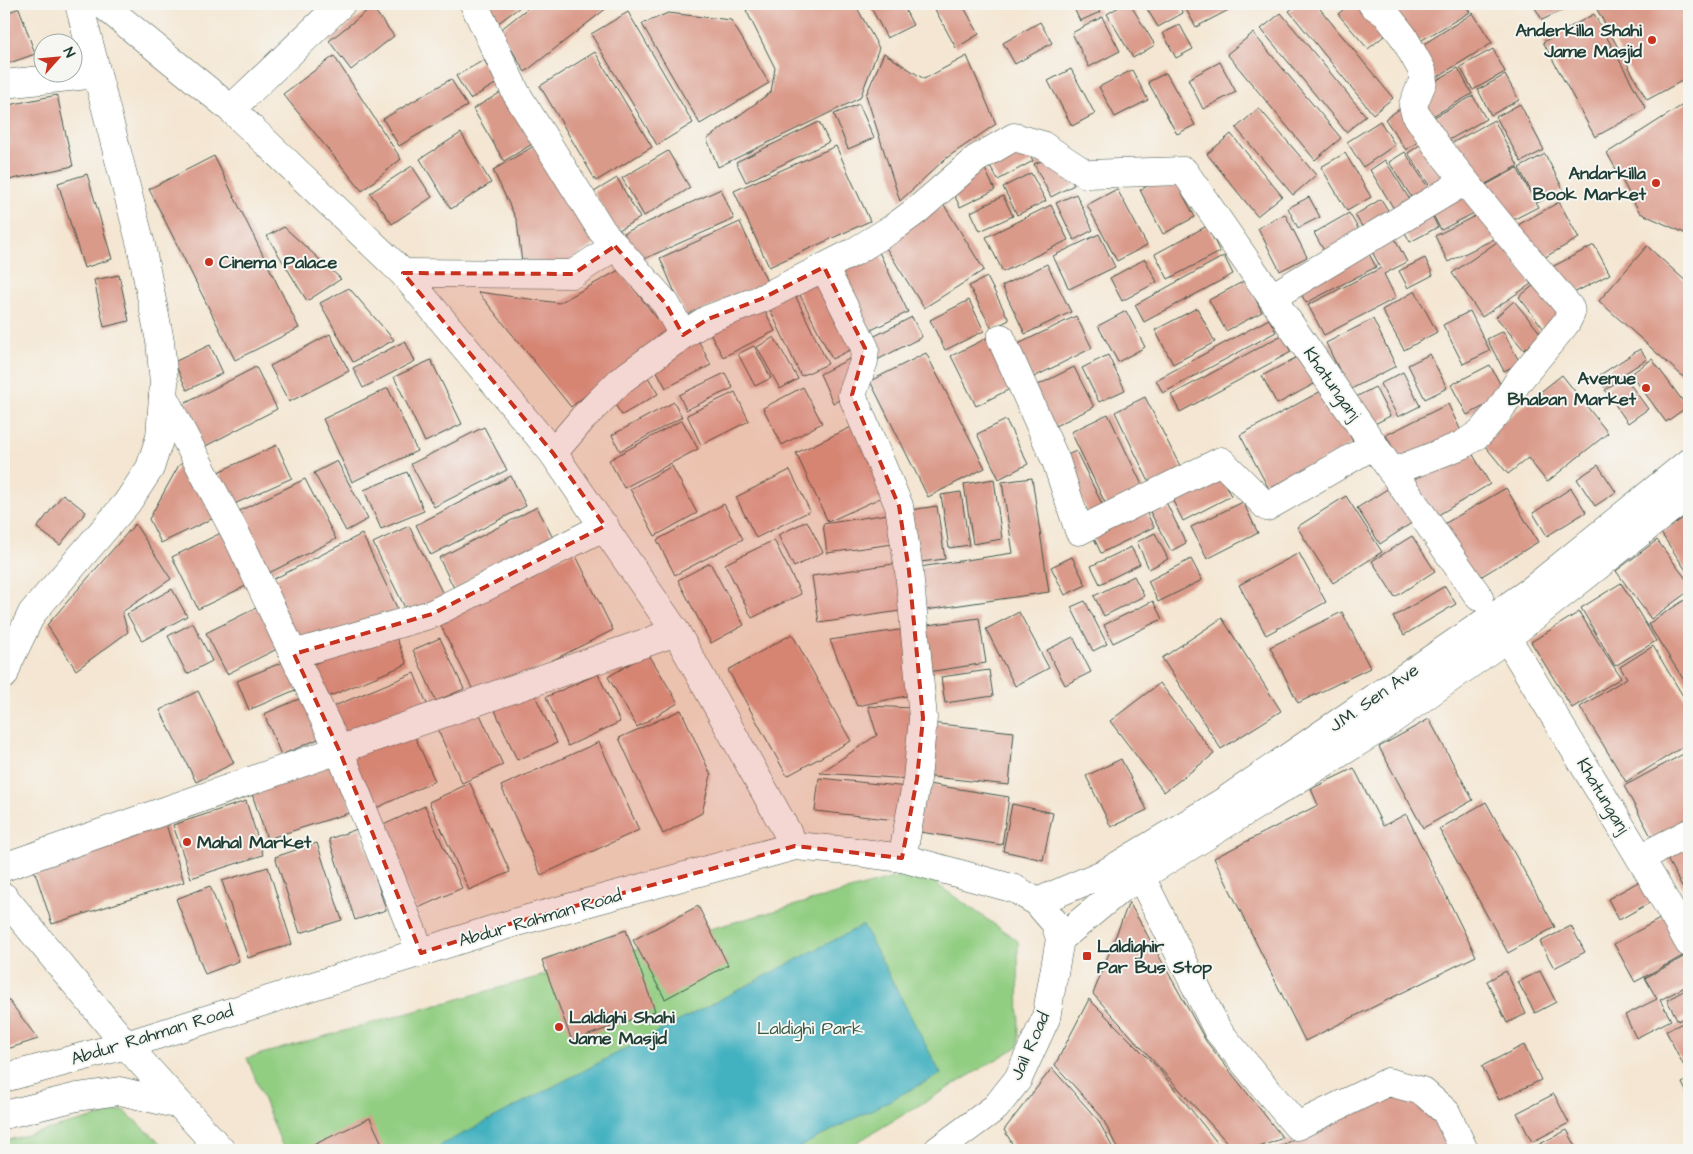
<svg xmlns="http://www.w3.org/2000/svg" width="1693" height="1154" viewBox="0 0 1693 1154" font-family="'Architects Daughter',sans-serif">
  <style>
    .green { fill: #92ce82; stroke: #58865b }
    .water { fill: #43b1c0; stroke: #31777a }
    .building { fill: #da9a89 }
    .lines { fill: none; stroke-linecap: round; stroke-linejoin: round }
    .street-casing { stroke: #3f564c; stroke-width: 29 }
    .secondary-casing { stroke: #3f564c; stroke-width: 29 }
    .street { stroke: #fff; stroke-width: 28 }
    .secondary { stroke: #fff; stroke-width: 28 }
    .marked { fill: #c8321e; fill-opacity: 0.2; stroke: #c8321e; stroke-width: 4; stroke-dasharray: 10 6; stroke-linejoin: round }
    .poi-dot { fill: #c8321e; stroke: #f6f6f2; stroke-width: 2 }
    .labels { text-anchor: middle; dominant-baseline: central; stroke-width: 4; stroke-linejoin: round; paint-order: stroke }
    .poi-label { font-size: 18px; font-weight: bold; fill: #1f3d34; stroke: #f6f6f2; text-anchor: start }
    .street-label { font-size: 18px; fill: #1f3d34; stroke: #f6f6f2 }
    .park-label { font-size: 18px; fill: #365a44; stroke: #f6f6f2 }
  </style>
  <rect width="100%" height="100%" fill="#f6f6f2"/>
  <filter id="ink" filterUnits="userSpaceOnUse"><feTurbulence type="fractalNoise" baseFrequency=".02" numOctaves="2"/><feDisplacementMap in="SourceGraphic" scale="10" xChannelSelector="R" yChannelSelector="G"/><feConvolveMatrix kernelMatrix="1 2 1 2 8 2 1 2 1" color-interpolation-filters="sRGB"/></filter>
  <filter id="wash" filterUnits="userSpaceOnUse"><feTurbulence type="fractalNoise" baseFrequency=".0096" numOctaves="4" result="noise"/><feDisplacementMap in="SourceGraphic" scale="20" xChannelSelector="R" yChannelSelector="G"/><feGaussianBlur stdDeviation="1.12" result="paint"/><feColorMatrix in="noise" values="0 0 0 0 0 0 0 0 0 0 0 0 0 0 0 0 0 1.4 0 .05"/><feComposite in="paint" operator="in"/></filter>
  <g filter="url(#wash)">
    <rect width="100%" height="100%" fill="#f4e6d2"/>
    <path class="green" d="M918,871L1018,941L1019,1046L844,1150H284L247,1058Z
      M123,1110L169,1150H4V1141Z"/>
    <path class="water" d="M863,925L941,1074L794,1150H441L439,1146Z"/>
    <g id="blocks">
      <path class="building" d="M489,4H524L497,24Z
        M533,4H612L525,72L500,30Z
        M758,4H855L879,48L860,98L718,167L707,139L771,92L775,68L746,10Z
        M869,4H902L913,25L887,38Z
        M932,4H962L979,34L956,48Z
        M1072,4H1096L1100,12L1080,21Z
        M1124,4H1130L1155,45L1133,58L1107,14Z
        M1144,4H1177L1183,13L1158,27Z
        M1183,4H1240L1196,27Z
        M1298,4H1316L1393,98L1373,114L1289,11Z
        M1350,4H1366L1390,31L1368,49L1338,14Z
        M1397,4H1464L1470,12L1417,43L1389,9Z
        M1533,4H1575L1542,20Z
        M1594,4H1689V77L1647,100Z
        M372,7L394,36L351,70L329,41Z
        M19,8L35,54L4,65V14Z
        M628,12L693,123L657,145L591,34Z
        M668,13L731,20L769,83L700,124L642,24Z
        M1281,13L1366,116L1346,132L1261,29Z
        M1473,13L1492,43L1434,79L1416,49Z
        M1594,14L1646,109L1595,137L1543,42Z
        M1102,17L1120,51L1089,67L1072,33Z
        M1040,22L1052,43L1015,64L1003,43Z
        M1180,25L1193,49L1176,58L1163,33Z
        M1253,33L1341,138L1315,160L1227,54Z
        M1493,49L1505,72L1473,90L1460,67Z
        M595,52L652,147L596,181L540,86Z
        M884,53L924,79L967,56L996,124L945,159L900,201L866,95Z
        M334,56L401,159L362,191L283,94Z
        M484,60L497,83L470,99L456,76Z
        M1220,62L1236,92L1203,109L1188,79Z
        M1458,68L1472,94L1431,117L1422,100L1428,85Z
        M1071,69L1095,114L1072,126L1048,81Z
        M1132,70L1148,100L1115,117L1099,87Z
        M1166,73L1195,125L1177,134L1148,82Z
        M1505,75L1519,100L1491,115L1478,90Z
        M451,79L467,106L399,146L383,119Z
        M503,91L534,143L504,161L473,109Z
        M57,95L73,166L4,181V106Z
        M1473,96L1486,119L1440,145L1427,121Z
        M1689,101V235L1640,213L1607,153Z
        M859,104L874,138L848,149L834,114Z
        M1520,104L1544,150L1521,162L1496,117Z
        M1404,106L1425,137L1406,150L1385,119Z
        M1259,108L1316,175L1293,195L1236,128Z
        M1494,120L1518,166L1475,190L1443,148Z
        M1380,121L1395,145L1363,167L1347,142Z
        M819,122L829,142L746,182L736,162Z
        M461,133L491,183L451,209L420,159Z
        M1231,134L1282,196L1257,216L1207,154Z
        M1429,139L1457,182L1436,196L1408,153Z
        M539,143L598,242L563,265L523,272L517,221L493,170Z
        M1025,145L1033,161L998,180L989,164Z
        M836,146L870,221L769,267L734,191Z
        M668,151L690,188L644,216L622,178Z
        M1405,152L1433,195L1417,206L1389,162Z
        M1345,153L1371,197L1347,211L1321,167Z
        M1545,154L1563,189L1537,203L1519,168Z
        M214,156L299,328L235,360L149,189Z
        M1054,156L1074,185L1051,197L1034,164Z
        M1385,160L1415,208L1399,217L1370,170Z
        M412,166L432,197L392,224L370,193Z
        M1517,168L1538,207L1505,224L1480,188Z
        M985,169L995,190L960,207L950,186Z
        M1031,173L1046,201L1017,215L1003,187Z
        M1171,173L1195,217L1163,234L1140,190Z
        M87,174L112,259L84,268L58,183Z
        M617,178L640,218L617,231L594,192Z
        M721,189L734,219L637,262L624,233Z
        M1117,189L1147,245L1117,261L1087,205Z
        M1076,194L1093,230L1074,240L1056,203Z
        M1464,194L1474,213L1441,230L1431,211Z
        M1003,196L1013,216L980,231L971,212Z
        M1309,197L1320,217L1298,228L1288,208Z
        M1381,199L1394,220L1368,236L1355,215Z
        M1559,202L1579,238L1538,261L1518,225Z
        M944,205L984,270L924,308L883,243Z
        M1051,205L1068,240L1003,272L986,237Z
        M1428,208L1438,227L1410,242L1400,223Z
        M1485,211L1498,237L1448,262L1435,236Z
        M1349,213L1362,235L1327,256L1314,233Z
        M1285,214L1307,257L1280,271L1258,228Z
        M740,222L767,282L686,318L660,258Z
        M1207,226L1220,252L1168,279L1155,254Z
        M284,227L341,279L307,301L267,236Z
        M1099,234L1115,267L1069,289L1053,256Z
        M1393,235L1407,262L1384,274L1396,298L1324,335L1308,305L1381,268L1370,248Z
        M1500,240L1531,284L1482,317L1452,273Z
        M1594,245L1610,274L1566,297L1550,268Z
        M876,246L908,312L861,335L829,269Z
        M1647,246L1689,284V382L1599,301Z
        M1368,252L1376,267L1306,303L1298,288Z
        M1224,256L1233,274L1144,322L1135,305Z
        M1425,258L1433,275L1408,288L1399,271Z
        M1145,259L1157,282L1122,301L1110,278Z
        M1047,264L1071,312L1025,334L1002,286Z
        M619,270L667,331L571,407L478,292L559,303Z
        M119,275L129,321L104,327L94,280Z
        M825,275L860,345L832,359L797,289Z
        M987,277L1009,320L992,329L969,286Z
        M1246,280L1262,312L1226,331L1209,300Z
        M1539,281L1565,312L1544,329L1519,297Z
        M349,288L394,340L353,362L320,303Z
        M793,291L828,364L801,376L767,303Z
        M1415,291L1437,332L1404,350L1382,310Z
        M969,300L984,331L945,350L930,320Z
        M1514,301L1542,335L1524,350L1496,317Z
        M762,305L775,331L723,357L709,331Z
        M1197,308L1215,342L1173,364L1155,330Z
        M1126,311L1145,347L1118,362L1098,326Z
        M1470,311L1490,351L1463,364L1443,325Z
        M1076,316L1092,348L1028,380L1012,347Z
        M912,317L922,337L875,361L865,341Z
        M1269,319L1276,332L1163,393L1156,380Z
        M1373,319L1396,366L1349,390L1326,343Z
        M1503,331L1520,363L1504,371L1487,339Z
        M330,334L349,371L289,402L270,366Z
        M1282,335L1291,352L1180,412L1171,395Z
        M991,336L1016,386L976,406L951,356Z
        M774,337L798,379L780,389L757,347Z
        M698,340L711,365L666,388L653,364Z
        M405,341L415,361L363,388L353,368Z
        M210,345L223,373L187,390L174,362Z
        M754,346L771,378L755,386L738,354Z
        M1640,349L1647,359L1604,387L1597,377Z
        M926,353L985,468L928,497L870,381Z
        M1430,354L1447,388L1425,399L1408,365Z
        M1108,355L1125,390L1099,402L1082,368Z
        M1299,356L1314,384L1277,404L1262,376Z
        M853,357L849,396L833,403L820,374Z
        M1652,359L1687,407L1666,422L1631,374Z
        M431,360L462,424L425,442L394,377Z
        M1490,365L1506,395L1467,415L1451,385Z
        M256,367L277,409L196,451L174,409Z
        M1074,367L1094,407L1053,427L1034,387Z
        M1403,372L1420,406L1398,417L1380,384Z
        M725,373L733,388L686,410L679,395Z
        M646,374L658,394L622,415L609,396Z
        M1562,375L1608,433L1547,482L1528,458L1508,474L1480,440Z
        M1624,376L1648,409L1628,423L1605,390Z
        M803,387L822,423L782,445L763,408Z
        M1375,387L1390,416L1369,427L1354,398Z
        M388,388L417,451L352,482L323,419Z
        M1325,389L1354,443L1269,489L1240,435Z
        M735,392L749,421L701,445L687,415Z
        M1145,397L1182,470L1151,486L1115,412Z
        M674,402L682,417L620,451L612,435Z
        M1448,404L1463,435L1402,466L1386,435Z
        M1108,414L1144,489L1107,507L1071,432Z
        M682,420L698,449L624,488L609,460Z
        M1006,420L1028,464L999,479L977,434Z
        M858,424L891,493L828,522L796,453Z
        M484,427L507,470L434,507L411,464Z
        M277,445L292,478L232,505L218,472Z
        M1469,448L1490,484L1435,517L1413,480Z
        M1076,451L1107,514L1092,520L1061,458Z
        M187,461L214,518L161,543L149,519L179,465Z
        M337,461L368,519L346,531L314,473Z
        M1598,465L1616,492L1595,506L1577,479Z
        M672,466L697,513L655,536L630,489Z
        M1217,469L1231,496L1183,521L1169,493Z
        M790,470L810,511L756,538L736,497Z
        M407,472L424,511L381,529L364,490Z
        M511,476L526,506L431,555L416,525Z
        M1032,478L1049,592L926,610L920,567L1013,553L1002,482Z
        M305,479L336,539L263,576L233,514Z
        M994,479L1002,539L973,544L964,484Z
        M1397,483L1419,518L1380,544L1357,508Z
        M1506,488L1538,542L1472,582L1439,527Z
        M1571,488L1586,512L1547,536L1533,513Z
        M961,492L969,545L949,548L941,495Z
        M63,494L86,512L60,545L37,528Z
        M1346,496L1382,552L1333,583L1297,527Z
        M1165,500L1186,543L1171,551L1148,508Z
        M1243,502L1258,533L1207,559L1191,527Z
        M724,504L743,539L675,575L657,540Z
        M1142,504L1154,527L1101,553L1090,530Z
        M937,506L945,559L912,563L904,511Z
        M537,507L554,540L456,592L439,558Z
        M888,514L893,544L827,553L823,524Z
        M1689,514V575L1661,533Z
        M807,521L823,552L794,567L778,535Z
        M135,524L171,579L122,612L128,632L76,670L47,625Z
        M409,526L444,596L408,614L373,543Z
        M225,531L250,584L198,609L172,557Z
        M1155,533L1168,559L1149,569L1137,542Z
        M362,534L400,614L298,644L266,583Z
        M1412,536L1435,571L1395,597L1372,561Z
        M774,540L801,594L752,618L725,564Z
        M1657,540L1689,583V591L1651,619L1616,571Z
        M1131,547L1140,564L1100,584L1091,566Z
        M574,552L613,630L477,698L438,620Z
        M1299,553L1326,602L1266,635L1239,585Z
        M1072,557L1086,585L1065,595L1051,567Z
        M1191,559L1202,580L1158,602L1148,581Z
        M710,563L744,625L711,643L678,580Z
        M900,563L907,610L819,623L812,576Z
        M1134,576L1144,596L1104,616L1094,596Z
        M1621,583L1656,641L1615,666L1581,608Z
        M1445,586L1456,604L1404,635L1393,617Z
        M172,589L187,616L142,641L127,614Z
        M1689,597V688L1648,624Z
        M1085,601L1107,644L1093,651L1071,607Z
        M1153,601L1162,619L1113,643L1104,625Z
        M262,605L283,646L227,674L206,633Z
        M1019,612L1049,668L1015,686L986,629Z
        M1342,612L1370,668L1298,703L1270,647Z
        M1579,612L1621,678L1572,708L1531,642Z
        M979,618L986,663L928,672L921,626Z
        M1222,618L1281,711L1221,749L1162,658Z
        M193,623L212,661L187,674L168,636Z
        M906,629L916,694L857,706L830,640Z
        M393,630L407,664L323,699L309,666Z
        M792,634L851,741L787,776L728,670Z
        M1073,637L1091,672L1065,685L1047,650Z
        M440,638L464,689L436,701L413,650Z
        M1653,646L1689,706V743L1626,782L1580,707L1627,678L1620,667Z
        M648,653L678,703L637,727L608,677Z
        M288,660L300,688L249,710L237,681Z
        M989,670L993,696L945,703L941,677Z
        M414,673L427,704L340,740L327,709Z
        M598,674L620,722L568,746L546,697Z
        M1160,683L1214,754L1164,792L1110,721Z
        M198,691L234,763L196,782L160,710Z
        M533,691L557,743L517,760L494,708Z
        M306,696L323,737L281,755L264,714Z
        M868,706L913,708L910,779L820,773L877,735Z
        M477,708L503,765L462,783L436,726Z
        M681,710L711,775L702,813L663,834L619,738Z
        M1429,719L1473,800L1423,828L1379,747Z
        M930,723L1014,732L1009,785L924,776Z
        M410,726L435,781L372,810L347,755Z
        M599,742L639,830L541,875L501,786Z
        M1689,751V821L1653,840L1624,786Z
        M335,757L352,812L267,839L249,785Z
        M1121,759L1147,810L1111,827L1086,776Z
        M1354,768L1383,826L1406,814L1476,956L1305,1041L1214,858L1318,805L1311,789Z
        M819,778L908,787L905,821L815,811Z
        M470,783L510,872L469,890L429,802Z
        M922,783L1009,797L1002,845L914,831Z
        M246,801L263,855L191,878L173,825Z
        M1486,802L1555,927L1508,953L1439,829Z
        M1012,804L1053,813L1043,860L1003,851Z
        M425,806L462,888L416,909L379,827Z
        M165,821L184,882L52,924L32,863Z
        M360,828L386,910L355,920L329,839Z
        M317,843L342,920L300,933L275,857Z
        M1689,845V890L1685,892L1666,857Z
        M268,867L292,944L248,958L222,881Z
        M1649,876L1660,897L1619,920L1608,899Z
        M210,886L239,961L205,974L176,899Z
        M1129,902L1206,1041L1283,1138L1252,1150H1234L1093,994Z
        M698,906L728,965L665,999L633,940Z
        M1667,915L1688,953L1635,982L1614,944Z
        M1571,926L1585,952L1554,968L1540,942Z
        M626,930L655,1011L572,1041L542,960Z
        M1689,954V985L1660,1000L1671,1020L1636,1038L1625,1015L1657,999L1645,978Z
        M1506,971L1526,1014L1507,1023L1487,981Z
        M1540,971L1556,1002L1535,1013L1518,982Z
        M1689,988V1015L1678,1021L1667,1000Z
        M4,994L38,1039L4,1050Z
        M1089,999L1158,1068L1223,1150H1118L1102,1117L1055,1065Z
        M1689,1020V1076L1666,1031Z
        M1524,1045L1541,1080L1499,1100L1482,1066Z
        M1052,1068L1098,1120L1114,1150H1016L1004,1130Z
        M1689,1079V1097L1682,1083Z
        M1386,1090L1442,1114L1460,1150H1273Z
        M1554,1094L1569,1123L1532,1142L1517,1113Z
        M370,1118L385,1150H311L309,1147Z
        M1567,1130L1578,1150H1538L1536,1146Z"/>
    </g>
  </g>
  <g filter="url(#ink)">
    <use href="#blocks" fill-opacity="0" stroke="#3f564c" stroke-width="1"/>
    <g class="lines">
      <defs>
        <path id="street" d="M474,4L516,93L602,231L666,304L683,335
          M1372,4L1386,14L1403,36L1422,70L1423,81L1413,105L1415,113L1439,149L1507,233L1570,308L1571,313L1566,323L1519,380L1499,411L1480,433L1462,445L1392,472
          M4,84L97,74
          M231,109L341,4
          M824,267L865,348L864,361L852,395L899,506L909,571L923,718L917,779L902,858
          M403,273L573,274L615,246
          M1272,297L1465,181
          M1001,338L1056,461L1079,531L1221,461L1267,507L1374,445
          M163,396L238,538L339,750L421,953
          M553,453L583,418L620,381L683,335L708,319L761,299L854,252L893,228L916,211L976,159L1014,137L1042,145L1086,174L1184,171L1479,597
          M1515,651L1654,881L1689,943
          M294,654L432,614L605,526
          M1640,858L1689,833
          M4,867L676,632
          M1141,877L1218,1031L1297,1126L1388,1082L1422,1091L1446,1112L1464,1150"/>
        <path id="secondary" d="M102,4L231,109L403,273L553,453L676,632L795,846
          M4,675L9,661L32,613L127,503L150,468L160,437L164,383L160,341L141,245L79,4
          M4,897L126,1045L221,1150
          M1037,902L1107,872L1223,802L1529,592L1689,462
          M1060,939L1119,890L1382,727L1508,637L1689,494
          M4,1078L126,1045L513,923L795,846L848,851L902,858L1015,889L1037,902L1055,923L1060,939L1046,1018L1018,1079L996,1107L938,1150
          M4,1115L77,1097L120,1091L179,1105"/>
      </defs>
      <use href="#street" class="street-casing"/>
      <use href="#secondary" class="secondary-casing"/>
      <use href="#street" class="street"/>
      <use href="#secondary" class="secondary"/>
    </g>
  </g>
  <path class="marked" d="M615,246L666,304L683,335L708,319L761,299L824,267L865,348L852,395L899,506L909,571L923,718L917,779L902,858L795,846L513,923L421,953L339,750L294,654L432,614L605,526L553,453L403,273L573,274Z"/>
  <g class="poi-dot">
    <circle cx="1652" cy="40" r="5"/>
    <circle cx="1656" cy="183" r="5"/>
    <circle cx="209" cy="262" r="5"/>
    <circle cx="1646" cy="388" r="5"/>
    <circle cx="187" cy="842" r="5"/>
    <rect x="1082" y="951" width="10" height="10" rx="2.5"/>
    <circle cx="559" cy="1027" r="5"/>
  </g>
  <g class="labels">
    <g class="poi-label">
      <text x="1642" y="30" text-anchor="end">Anderkilla Shahi<tspan x="1642" dy="21">Jame Masjid</tspan></text>
      <text x="1646" y="173" text-anchor="end">Andarkilla<tspan x="1646" dy="21">Book Market</tspan></text>
      <text x="219" y="262">Cinema Palace</text>
      <text x="1636" y="378" text-anchor="end">Avenue<tspan x="1636" dy="21">Bhaban Market</tspan></text>
      <text x="197" y="842">Mahal Market</text>
      <text x="1097" y="946">Laldighir<tspan x="1097" dy="21">Par Bus Stop</tspan></text>
      <text x="569" y="1017">Laldighi Shahi<tspan x="569" dy="21">Jame Masjid</tspan></text>
    </g>
    <g class="street-label">
      <text transform="translate(1332 384) rotate(55)">Khatunganj</text>
      <text transform="translate(1374 698) rotate(-35)">J.M. Sen Ave</text>
      <text transform="translate(1603 796) rotate(59)">Khatunganj</text>
      <text transform="translate(540 918) rotate(-16)">Abdur Rahman Road</text>
      <text transform="translate(152 1035) rotate(-17)">Abdur Rahman Road</text>
      <text transform="translate(1030 1046) rotate(-66)">Jail Road</text>
    </g>
    <g class="park-label">
      <text x="810" y="1028">Laldighi Park</text>
    </g>
  </g>
  <rect width="1693" height="1154" fill="none" stroke="#f6f6f2" stroke-width="20"/>
  <g transform="translate(58 58) rotate(63)"><circle r="24" fill="#f6f6f2" stroke="#a0aca6"/>
  <path d="M0-4L9 19L0 12L-9 19Z" fill="#c8321e"/>
  <text y="-8" font-size="14" font-weight="bold" text-anchor="middle" fill="#1f3d34">N</text>
  </g>
</svg>
